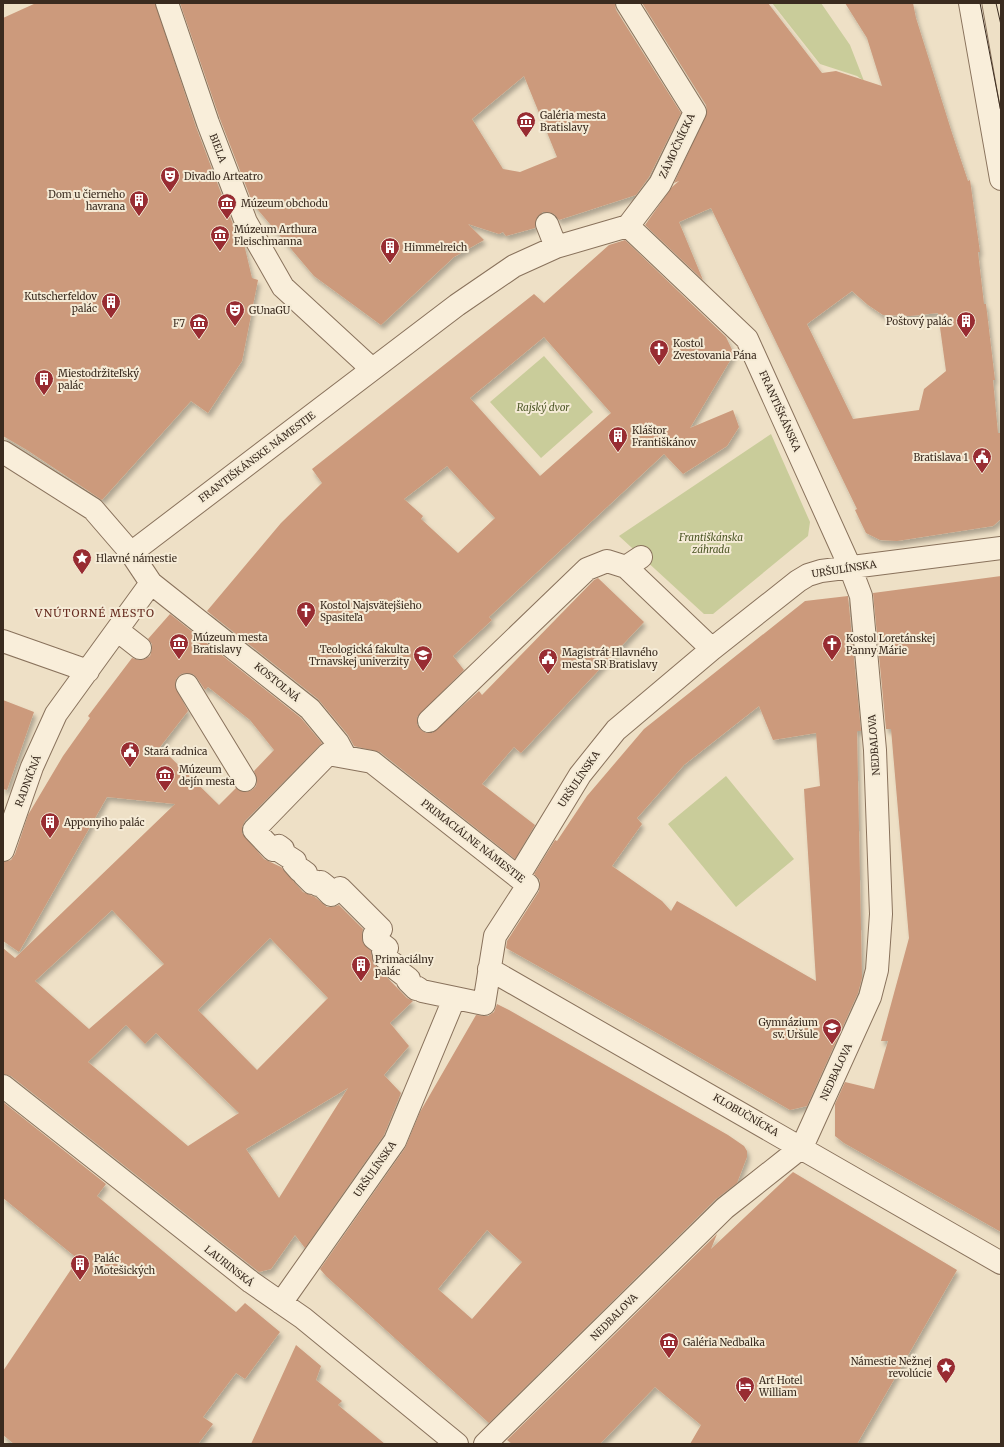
<svg xmlns="http://www.w3.org/2000/svg" width="1004" height="1447" viewBox="0 0 1004 1447" font-family="Merriweather,serif">
  <style>
    .green { fill: #c9cc9a }
    .building { fill: #cc9a7c; fill-rule: evenodd; filter: url(#shadow) }
    .lines { fill: none; stroke-linecap: round; stroke-linejoin: round }
    .minor-casing { stroke: #89725c; stroke-width: 24 }
    .minor { stroke: #f9eeda; stroke-width: 22 }
    .tram { stroke: #3a2b1f; stroke-width: 1 }
    .labels { text-anchor: middle; dominant-baseline: central; stroke-width: 4; stroke-linejoin: round; paint-order: stroke }
    .poi-label { font-size: 10px; fill: #3a2b1f; stroke: #f5ebd6; text-anchor: start }
    .street-label { font-size: 10px; fill: #3a2b1f; stroke: #f5ebd6 }
    .park-label { font-size: 10px; font-style: italic; fill: #4c5626; stroke: #f5ebd6 }
    .neighbourhood-label { font-size: 11px; letter-spacing: 1px; fill: #662b1f; stroke: #f5ebd6 }
  </style>
  <defs>
    <filter id="shadow"><feDropShadow dx="2.5" dy="4.5" stdDeviation="2" flood-color="#0004"/></filter>
  </defs>
  <rect width="100%" height="100%" fill="#eee0c6"/>
  <path class="green" d="M772,3H821L850,45L864,81L857,76L820,64Z
    M544,356L593,412L541,458L490,402Z
    M771,434L810,522L808,536L713,614H704L619,536Z
    M726,776L794,859L736,907L668,824Z"/>
  <path class="building" d="M36,3H155L196,127L234,227L244,244L252,278L258,280L242,361L208,413L191,401L102,500L27,450L3,436V18Z
    M180,3H615L616,10L681,113L649,177L636,195L559,220L554,214L548,212H543L537,217L535,228L506,236L503,232L499,234L468,224L484,240L454,257L381,325L314,276L253,204L220,119ZM524,76L557,157L520,172L503,169L472,119Z
    M642,3H768L822,73L836,71L882,86L867,38L845,3H913L916,18L952,133L968,181L970,180L980,252H978L984,304H986L995,380H993L998,433H1001V519L993,526L897,541L880,540L866,533L855,510L857,509L711,208L679,222L703,280L645,225L672,187L679,181L674,183L707,112L706,105ZM852,291L868,305L883,315L910,316L938,313L946,371L924,389L919,410L853,419L807,324Z
    M625,240L726,337L734,354L690,428L733,410L739,427L727,446L683,474L664,454L489,617L492,620L453,656L464,670L417,717V724L420,729L426,733H432L479,691L482,695L594,580L598,578L644,622L521,753L514,747L482,784L535,825L515,859L380,752L354,746L348,735L318,699L207,611L281,523L322,483L312,469L534,294L544,303L609,245ZM544,337L611,413L540,476L470,398ZM447,466L495,518L458,553L421,519L423,516L404,499Z
    M1001,576V1232L844,1143L835,1136V1104L845,1082L874,1089L888,1041H881L909,938L891,729H886L873,593Z
    M848,596L861,731H857L862,978L858,993L807,1106L790,1110L657,1033L506,948L507,941L539,891L540,880L534,874L555,840L557,841L587,796L644,729L805,601ZM759,706L773,740L816,733L820,786L804,789L816,981L677,901L671,911L662,901L612,866L642,824L637,818L684,765Z
    M170,614L301,718L322,743L245,821L242,827V833L264,859L281,867L303,892L315,897L327,907H333L339,905L363,929L362,935L363,943L371,951L373,963L407,998L413,1001L390,1023L409,1046L384,1075L401,1093L384,1135L305,1248L295,1235L271,1269L259,1272L11,1076L3,1074V948L15,958L175,804L107,797L19,952L3,941V862L11,860L15,854L28,815L63,756L90,718L88,716L132,658L139,660L145,659L150,656L152,649V644L148,639ZM186,673L193,674L197,678L205,690L208,687L250,720L274,750L254,771L257,780L256,786L252,790L245,792L236,788L219,805L160,747L188,711L175,686L176,679L181,674ZM112,910L164,964L89,1029L35,981ZM270,938L328,998L257,1070L198,1010ZM126,1025L145,1044L156,1033L239,1113L188,1146L88,1062ZM348,1088L279,1198L246,1149Z
    M3,700L34,712L7,790L3,789Z
    M497,1004L509,1010L728,1135L744,1146L747,1151V1157L737,1183L716,1199L489,1423L326,1276L320,1269L405,1148L420,1112L476,1015L488,1016L494,1012ZM487,1230L522,1262L472,1319L438,1289Z
    M3,1102L106,1184L97,1196L236,1312L245,1303L280,1332L245,1379L236,1373L203,1417L213,1424L198,1444H14L3,1435V1371L78,1259L3,1198Z
    M793,1172L957,1270L857,1444H690L701,1425L655,1387L600,1444H512L507,1440L717,1234L711,1249Z
    M296,1345L321,1366L316,1380L342,1401L338,1405L385,1444H251Z"/>
  <g class="lines">
    <defs>
      <path id="minor" d="M167,3L208,123L246,222L283,287L372,369
        M627,3L695,112L660,184L628,226
        M970,3L1001,179
        M547,224L556,247
        M3,452L93,509L131,553L151,583L310,709L338,743L345,756
        M131,553L457,305L514,266L556,247L628,226
        M641,557L626,567L712,649
        M117,630L140,648
        M3,641L88,671
        M187,685L245,780
        M429,721L587,569L607,561L626,567
        M328,754L372,762L528,885L495,936L484,1004L422,991L418,988L416,989L408,981L409,979L396,969L398,967L384,957L385,955L383,951L387,948L374,938V935L381,929L340,888L331,895L324,888L326,886L321,882L318,885L314,881L312,883L304,875L306,873L302,870L300,871L293,863L295,861L281,852L283,849L279,846L273,850L254,830Z
        M3,850L32,767L56,714L151,583
        M518,877L580,775L616,730L712,649L798,581L808,575L821,571L1001,548
        M489,969L1001,1263
        M3,1086L251,1282L303,1318L457,1444
        M281,1303L395,1141L454,999
        M485,1444L725,1208L802,1147L870,997L877,970L881,914L875,750L861,596L850,567L747,339L628,226"/>
    </defs>
    <use href="#minor" class="minor-casing"/>
    <use href="#minor" class="minor"/>
    <path class="tram" d="M980,3L1001,112
      M996,3L1001,25"/>
  </g>
  <defs>
    <symbol id="museum-pin" viewBox="-11 -11 22 30"><path d="M0 17L-7.5 6A9.5 9.5 0 1 1 7.5 6Z" fill="#982c32" stroke="#f5ebd6"/><path d="M0-6L6-3V-2H-6V-3ZM-5-1h2V3h-2ZM-1-1h2V3h-2ZM3-1h2V3H3ZM-6 4H6V6H-6Z" fill="#fff"/></symbol>
    <symbol id="theatre-pin" viewBox="-11 -11 22 30"><path d="M0 17L-7.5 6A9.5 9.5 0 1 1 7.5 6Z" fill="#982c32" stroke="#f5ebd6"/><path d="M-5-5.5Q0-4 5-5.5V0Q5 5 0 6Q-5 5-5 0ZM-3.3-2.5H-1v1.5H-3.3ZM1-2.5H3.3v1.5H1ZM-2.8 1Q0 5.5 2.8 1Z" fill="#fff"/></symbol>
    <symbol id="building-pin" viewBox="-11 -11 22 30"><path d="M0 17L-7.5 6A9.5 9.5 0 1 1 7.5 6Z" fill="#982c32" stroke="#f5ebd6"/><path d="M-4-6H4V6H1V3H-1V6H-4ZM-2.5-4.3h1.7v1.8h-1.7ZM.8-4.3h1.7v1.8H.8ZM-2.5-1h1.7V.8h-1.7ZM.8-1h1.7V.8H.8Z" fill="#fff"/></symbol>
    <symbol id="church-pin" viewBox="-11 -11 22 30"><path d="M0 17L-7.5 6A9.5 9.5 0 1 1 7.5 6Z" fill="#982c32" stroke="#f5ebd6"/><path d="M-1.2-6h2.4v3.5h3.3v2.4h-3.3V6h-2.4V-.1h-3.3v-2.4h3.3Z" fill="#fff"/></symbol>
    <symbol id="civic-pin" viewBox="-11 -11 22 30"><path d="M0 17L-7.5 6A9.5 9.5 0 1 1 7.5 6Z" fill="#982c32" stroke="#f5ebd6"/><path d="M-.6-6.5H3V-4.5H.6V-3L4-1V1h2V6H-6V1h2V-1L-.6-3ZM-1.2 2.5V6h2.4V2.5Z" fill="#fff"/></symbol>
    <symbol id="sight-pin" viewBox="-11 -11 22 30"><path d="M0 17L-7.5 6A9.5 9.5 0 1 1 7.5 6Z" fill="#982c32" stroke="#f5ebd6"/><path d="M0-6L1.8-2.2L6-1.7L2.9 1.2L3.7 5.4L0 3.3L-3.7 5.4L-2.9 1.2L-6-1.7L-1.8-2.2Z" fill="#fff"/></symbol>
    <symbol id="university-pin" viewBox="-11 -11 22 30"><path d="M0 17L-7.5 6A9.5 9.5 0 1 1 7.5 6Z" fill="#982c32" stroke="#f5ebd6"/><path d="M0-5L7-2L0 1L-7-2ZM-4 1L0 2.5L4 1V4Q0 6-4 4Z" fill="#fff"/></symbol>
    <symbol id="school-pin" viewBox="-11 -11 22 30"><path d="M0 17L-7.5 6A9.5 9.5 0 1 1 7.5 6Z" fill="#982c32" stroke="#f5ebd6"/><path d="M0-5L7-2L0 1L-7-2ZM-4 1L0 2.5L4 1V4Q0 6-4 4Z" fill="#fff"/></symbol>
    <symbol id="hotel-pin" viewBox="-11 -11 22 30"><path d="M0 17L-7.5 6A9.5 9.5 0 1 1 7.5 6Z" fill="#982c32" stroke="#f5ebd6"/><path d="M-6-4.5h1.5V1H6V5H4.5V3h-9V5H-6ZM-4 0a1.8 1.8 0 1 1 3.6 0ZM.5 0V-2.5h3Q6-2.5 6 0Z" fill="#fff"/></symbol>
  </defs>
  <g fill-rule="evenodd">
    <use href="#museum-pin" x="515" y="110" width="22" height="30"/>
    <use href="#theatre-pin" x="159" y="165" width="22" height="30"/>
    <use href="#building-pin" x="128" y="189" width="22" height="30"/>
    <use href="#museum-pin" x="216" y="192" width="22" height="30"/>
    <use href="#museum-pin" x="209" y="224" width="22" height="30"/>
    <use href="#building-pin" x="379" y="236" width="22" height="30"/>
    <use href="#building-pin" x="100" y="291" width="22" height="30"/>
    <use href="#theatre-pin" x="224" y="299" width="22" height="30"/>
    <use href="#building-pin" x="955" y="310" width="22" height="30"/>
    <use href="#museum-pin" x="188" y="312" width="22" height="30"/>
    <use href="#church-pin" x="648" y="338" width="22" height="30"/>
    <use href="#building-pin" x="33" y="368" width="22" height="30"/>
    <use href="#building-pin" x="607" y="425" width="22" height="30"/>
    <use href="#civic-pin" x="971" y="446" width="22" height="30"/>
    <use href="#sight-pin" x="71" y="547" width="22" height="30"/>
    <use href="#church-pin" x="295" y="600" width="22" height="30"/>
    <use href="#museum-pin" x="168" y="632" width="22" height="30"/>
    <use href="#church-pin" x="821" y="633" width="22" height="30"/>
    <use href="#university-pin" x="412" y="644" width="22" height="30"/>
    <use href="#civic-pin" x="537" y="647" width="22" height="30"/>
    <use href="#civic-pin" x="119" y="740" width="22" height="30"/>
    <use href="#museum-pin" x="154" y="764" width="22" height="30"/>
    <use href="#building-pin" x="39" y="811" width="22" height="30"/>
    <use href="#building-pin" x="350" y="954" width="22" height="30"/>
    <use href="#school-pin" x="821" y="1017" width="22" height="30"/>
    <use href="#building-pin" x="69" y="1253" width="22" height="30"/>
    <use href="#museum-pin" x="658" y="1331" width="22" height="30"/>
    <use href="#sight-pin" x="935" y="1356" width="22" height="30"/>
    <use href="#hotel-pin" x="734" y="1375" width="22" height="30"/>
  </g>
  <g class="labels">
    <g class="poi-label">
      <text x="540" y="115">Galéria mesta<tspan x="540" dy="12">Bratislavy</tspan></text>
      <text x="184" y="176">Divadlo Arteatro</text>
      <text x="125" y="194" text-anchor="end">Dom u čierneho<tspan x="125" dy="12">havrana</tspan></text>
      <text x="241" y="203">Múzeum obchodu</text>
      <text x="234" y="229">Múzeum Arthura<tspan x="234" dy="12">Fleischmanna</tspan></text>
      <text x="404" y="247">Himmelreich</text>
      <text x="97" y="296" text-anchor="end">Kutscherfeldov<tspan x="97" dy="12">palác</tspan></text>
      <text x="249" y="310">GUnaGU</text>
      <text x="952" y="321" text-anchor="end">Poštový palác</text>
      <text x="185" y="323" text-anchor="end">F7</text>
      <text x="673" y="343">Kostol<tspan x="673" dy="12">Zvestovania Pána</tspan></text>
      <text x="58" y="373">Miestodržiteľský<tspan x="58" dy="12">palác</tspan></text>
      <text x="632" y="430">Kláštor<tspan x="632" dy="12">Františkánov</tspan></text>
      <text x="968" y="457" text-anchor="end">Bratislava 1</text>
      <text x="96" y="558">Hlavné námestie</text>
      <text x="320" y="605">Kostol Najsvätejšieho<tspan x="320" dy="12">Spasiteľa</tspan></text>
      <text x="193" y="637">Múzeum mesta<tspan x="193" dy="12">Bratislavy</tspan></text>
      <text x="846" y="638">Kostol Loretánskej<tspan x="846" dy="12">Panny Márie</tspan></text>
      <text x="409" y="649" text-anchor="end">Teologická fakulta<tspan x="409" dy="12">Trnavskej univerzity</tspan></text>
      <text x="562" y="652">Magistrát Hlavného<tspan x="562" dy="12">mesta SR Bratislavy</tspan></text>
      <text x="144" y="751">Stará radnica</text>
      <text x="179" y="769">Múzeum<tspan x="179" dy="12">dejín mesta</tspan></text>
      <text x="64" y="822">Apponyiho palác</text>
      <text x="375" y="959">Primaciálny<tspan x="375" dy="12">palác</tspan></text>
      <text x="818" y="1022" text-anchor="end">Gymnázium<tspan x="818" dy="12">sv. Uršule</tspan></text>
      <text x="94" y="1258">Palác<tspan x="94" dy="12">Motešických</tspan></text>
      <text x="683" y="1342">Galéria Nedbalka</text>
      <text x="932" y="1361" text-anchor="end">Námestie Nežnej<tspan x="932" dy="12">revolúcie</tspan></text>
      <text x="759" y="1380">Art Hotel<tspan x="759" dy="12">William</tspan></text>
    </g>
    <g class="street-label">
      <text transform="translate(677 146) rotate(-65)">ZÁMOČNÍCKA</text>
      <text transform="translate(218 148) rotate(69)">BIELA</text>
      <text transform="translate(780 411) rotate(66)">FRANTIŠKÁNSKA</text>
      <text transform="translate(257 457) rotate(-37)">FRANTIŠKÁNSKE NÁMESTIE</text>
      <text transform="translate(844 569) rotate(-9)">URŠULÍNSKA</text>
      <text transform="translate(277 682) rotate(39)">KOSTOLNÁ</text>
      <text transform="translate(874 745) rotate(-94)">NEDBALOVA</text>
      <text transform="translate(579 779) rotate(-56)">URŠULÍNSKA</text>
      <text transform="translate(28 781) rotate(-69)">RADNIČNÁ</text>
      <text transform="translate(473 841) rotate(38)">PRIMACIÁLNE NÁMESTIE</text>
      <text transform="translate(836 1072) rotate(-65)">NEDBALOVA</text>
      <text transform="translate(746 1115) rotate(30)">KLOBUČNÍCKA</text>
      <text transform="translate(375 1169) rotate(-55)">URŠULÍNSKA</text>
      <text transform="translate(229 1266) rotate(38)">LAURINSKÁ</text>
      <text transform="translate(614 1317) rotate(-45)">NEDBALOVA</text>
    </g>
    <g class="park-label">
      <text x="543" y="407">Rajský dvor</text>
      <text x="711" y="537">Františkánska<tspan x="711" dy="12">záhrada</tspan></text>
    </g>
    <g class="neighbourhood-label">
      <text x="95" y="613">VNÚTORNÉ MESTO</text>
    </g>
  </g>
  <rect width="1004" height="1447" fill="none" stroke="#3a2b1f" stroke-width="8"/>
</svg>
